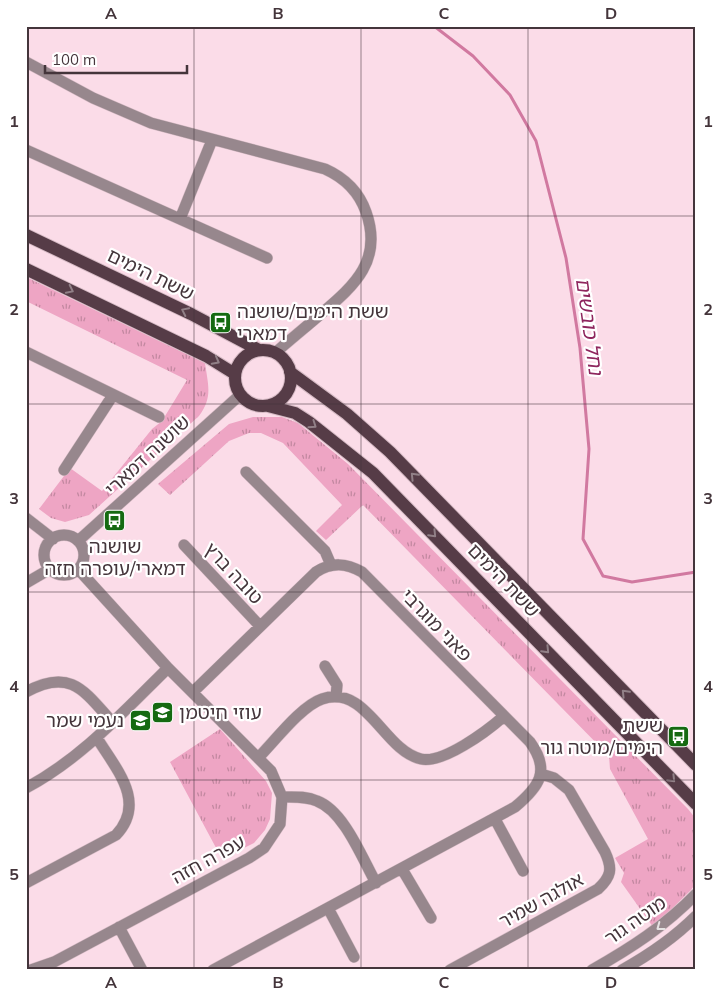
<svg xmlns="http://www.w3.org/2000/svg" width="722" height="996" viewBox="0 0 722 996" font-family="Mulish,'Noto Sans Hebrew',sans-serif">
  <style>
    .grass { fill: url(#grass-tufts) }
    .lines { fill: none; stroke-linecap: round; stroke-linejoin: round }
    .stream { stroke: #d179a0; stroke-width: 3 }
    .minor-casing { stroke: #d6bbc5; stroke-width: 12 }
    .major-casing { stroke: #d6bbc5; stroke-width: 14 }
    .minor { stroke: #97878d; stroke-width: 11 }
    .major { stroke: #563c47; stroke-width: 12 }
    .oneway { stroke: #918087 }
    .oneway2 { stroke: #e5e1e2 }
    .grid { fill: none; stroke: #44353b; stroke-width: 1; stroke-opacity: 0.55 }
    .labels { text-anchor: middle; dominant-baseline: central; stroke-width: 4.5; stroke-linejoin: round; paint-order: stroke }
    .street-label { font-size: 19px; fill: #44353b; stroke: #fff }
    .poi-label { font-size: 19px; fill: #44353b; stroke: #fff; text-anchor: start }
    .water-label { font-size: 20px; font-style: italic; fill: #8e255d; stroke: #fff }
    .neatline { fill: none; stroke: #44353b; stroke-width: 2 }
    .grid-label { font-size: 16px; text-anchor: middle; font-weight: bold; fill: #44353b }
  </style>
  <defs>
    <pattern id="grass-tufts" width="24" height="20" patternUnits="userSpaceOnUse" patternTransform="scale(1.25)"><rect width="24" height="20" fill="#eea5c4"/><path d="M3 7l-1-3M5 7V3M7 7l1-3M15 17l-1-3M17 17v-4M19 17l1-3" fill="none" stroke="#c287a0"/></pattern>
  </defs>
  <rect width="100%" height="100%" fill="#fbdce8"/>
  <path class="grass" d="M26,277L205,363C208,385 213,397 199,416L89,515L65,522L51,518L39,509L70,468L102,491L152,429L162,421L187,380L26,301Z
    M253,417H282L298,423L348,464L688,809L696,819V883L691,890L653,927L621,882L624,873L615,858L648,839L610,769L609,756L363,505L326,540L316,531L342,505L283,443L261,433H249L229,441L170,495L158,484L229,424Z
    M220,729L266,781L272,793L270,819L265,830L254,843L222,859L170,762Z"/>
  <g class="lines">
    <path class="stream" d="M434,26L473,56L510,95L536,141L566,258L580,348L589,449L583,539L603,576L632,582L696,572"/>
    <defs>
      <path id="minor" d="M26,62L93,98L151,123L325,169C345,178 359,192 366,212C383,260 355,285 322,313C307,326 291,339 275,353
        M26,150L267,258
        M180,219L212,140
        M26,352L159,417
        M64,470L113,395
        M246,472L325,551L331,565
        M26,518L53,539
        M44 555a20 20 0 1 1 40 0a20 20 0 1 1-40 0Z
        M78,541L240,395
        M184,545L259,625
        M26,583L50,569
        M325,666L337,685L336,697
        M26,692C71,667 85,692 113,723
        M193,692L316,572C332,562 346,563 362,572L530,742C551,771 539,787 515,807L213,970
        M258,758C274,742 301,706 322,699C367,684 383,750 421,759C443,764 487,731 503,717
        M26,788C82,758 123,712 168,668
        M282,797C294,797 306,796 317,801C344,811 362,858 376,883
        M495,819L523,871
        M402,869L431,918
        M26,883L116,835C147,802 116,769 97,738
        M328,908L354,957
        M119,927L142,970
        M31,970L54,962L249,858L264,848L280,824L282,797L271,771L168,668L78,569
        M450,970L598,889C611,877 613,869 605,852L569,790L554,778L541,774
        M592,970C631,948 665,926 696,894
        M622,970C649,955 674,938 696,916"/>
      <path id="major" d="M26,235L191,314L259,350
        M26,269L206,356L235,374
        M235 378a28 28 0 1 1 56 0a28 28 0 1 1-56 0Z
        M290,372L347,414L390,452L696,765
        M268,406L295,413L309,422L373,473L696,804"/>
    </defs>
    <use href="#minor" class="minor-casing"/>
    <use href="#major" class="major-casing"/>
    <use href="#minor" class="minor"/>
    <use href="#major" class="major"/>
  </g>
  <defs><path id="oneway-chevron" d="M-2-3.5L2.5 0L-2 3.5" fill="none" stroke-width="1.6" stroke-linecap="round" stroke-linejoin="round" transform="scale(1.25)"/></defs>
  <g class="oneway">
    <use href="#oneway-chevron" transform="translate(70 290) rotate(26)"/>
    <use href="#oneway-chevron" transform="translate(185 311) rotate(-154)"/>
    <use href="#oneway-chevron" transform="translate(216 361) rotate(28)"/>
    <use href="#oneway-chevron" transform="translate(313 425) rotate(35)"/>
    <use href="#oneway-chevron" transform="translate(414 476) rotate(-134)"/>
    <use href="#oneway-chevron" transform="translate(433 534) rotate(46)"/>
    <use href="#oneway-chevron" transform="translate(546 650) rotate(46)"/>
    <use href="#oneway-chevron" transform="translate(625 693) rotate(-134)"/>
    <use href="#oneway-chevron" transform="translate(672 779) rotate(46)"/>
  </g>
  <use class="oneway2" href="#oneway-chevron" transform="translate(660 927) rotate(143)"/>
  <path class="grid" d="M194,26V970M361,26V970M528,26V970M26,216H696M26,404H696M26,592H696M26,780H696"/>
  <defs>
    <symbol id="bus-square" viewBox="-11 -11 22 22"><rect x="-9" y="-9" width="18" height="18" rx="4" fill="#156a11" stroke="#fff"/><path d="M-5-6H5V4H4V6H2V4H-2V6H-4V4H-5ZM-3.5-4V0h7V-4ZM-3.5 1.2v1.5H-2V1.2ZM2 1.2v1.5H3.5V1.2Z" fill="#fff"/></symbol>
    <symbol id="school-square" viewBox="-11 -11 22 22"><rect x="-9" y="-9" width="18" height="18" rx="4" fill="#156a11" stroke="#fff"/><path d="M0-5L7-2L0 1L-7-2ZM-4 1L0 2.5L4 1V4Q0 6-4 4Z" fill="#fff"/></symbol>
  </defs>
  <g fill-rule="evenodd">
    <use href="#bus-square" x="208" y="310" width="25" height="25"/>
    <use href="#bus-square" x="102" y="508" width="25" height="25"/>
    <use href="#school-square" x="150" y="700" width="25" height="25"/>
    <use href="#school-square" x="128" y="708" width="25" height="25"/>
    <use href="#bus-square" x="666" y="724" width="25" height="25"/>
  </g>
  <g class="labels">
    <g class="street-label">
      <text transform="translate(151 274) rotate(26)">ששת הימים</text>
      <text transform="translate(147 455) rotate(-43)">שושנה דמארי</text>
      <text transform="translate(234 573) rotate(47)">טובה ברץ</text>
      <text transform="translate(504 580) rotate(46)">ששת הימים</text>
      <text transform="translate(437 625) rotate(46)">פאני מוגרבי</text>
      <text transform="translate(208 859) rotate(-29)">עפרה חזה</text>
      <text transform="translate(541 900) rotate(-29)">אולגה שמיר</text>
      <text transform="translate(635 920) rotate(-35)">מוטה גור</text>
    </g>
    <g class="poi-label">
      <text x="237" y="311">ששת הימים/שושנה<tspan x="237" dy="22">דמארי</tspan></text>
      <text x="115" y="546" text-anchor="middle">שושנה<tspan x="115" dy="22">דמארי/עופרה חזה</tspan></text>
      <text x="179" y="712">עוזי חיטמן</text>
      <text x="124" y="720" text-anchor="end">נעמי שמר</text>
      <text x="663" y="725" text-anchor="end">ששת<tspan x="663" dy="22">הימים/מוטה גור</tspan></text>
    </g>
    <g class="water-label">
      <text transform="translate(590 326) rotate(82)">נחל כובשים</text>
    </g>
  </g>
  <rect width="722" height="996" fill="none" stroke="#ffffff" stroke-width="55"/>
  <path d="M45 65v8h142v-8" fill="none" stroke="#44353b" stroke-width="2.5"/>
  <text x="52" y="65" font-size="15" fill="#44353b" stroke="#ffffff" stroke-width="4" paint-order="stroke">100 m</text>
  <rect x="28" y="28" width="666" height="940" class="neatline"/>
  <g class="grid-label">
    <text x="111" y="19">A</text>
    <text x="278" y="19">B</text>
    <text x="444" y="19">C</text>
    <text x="611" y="19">D</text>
    <text x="14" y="127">1</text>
    <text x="708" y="127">1</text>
    <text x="14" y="315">2</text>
    <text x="708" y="315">2</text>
    <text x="14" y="504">3</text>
    <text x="708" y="504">3</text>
    <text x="14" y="692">4</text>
    <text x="708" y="692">4</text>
    <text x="14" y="880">5</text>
    <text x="708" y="880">5</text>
    <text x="111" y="988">A</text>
    <text x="278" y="988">B</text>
    <text x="444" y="988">C</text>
    <text x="611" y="988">D</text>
  </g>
</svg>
